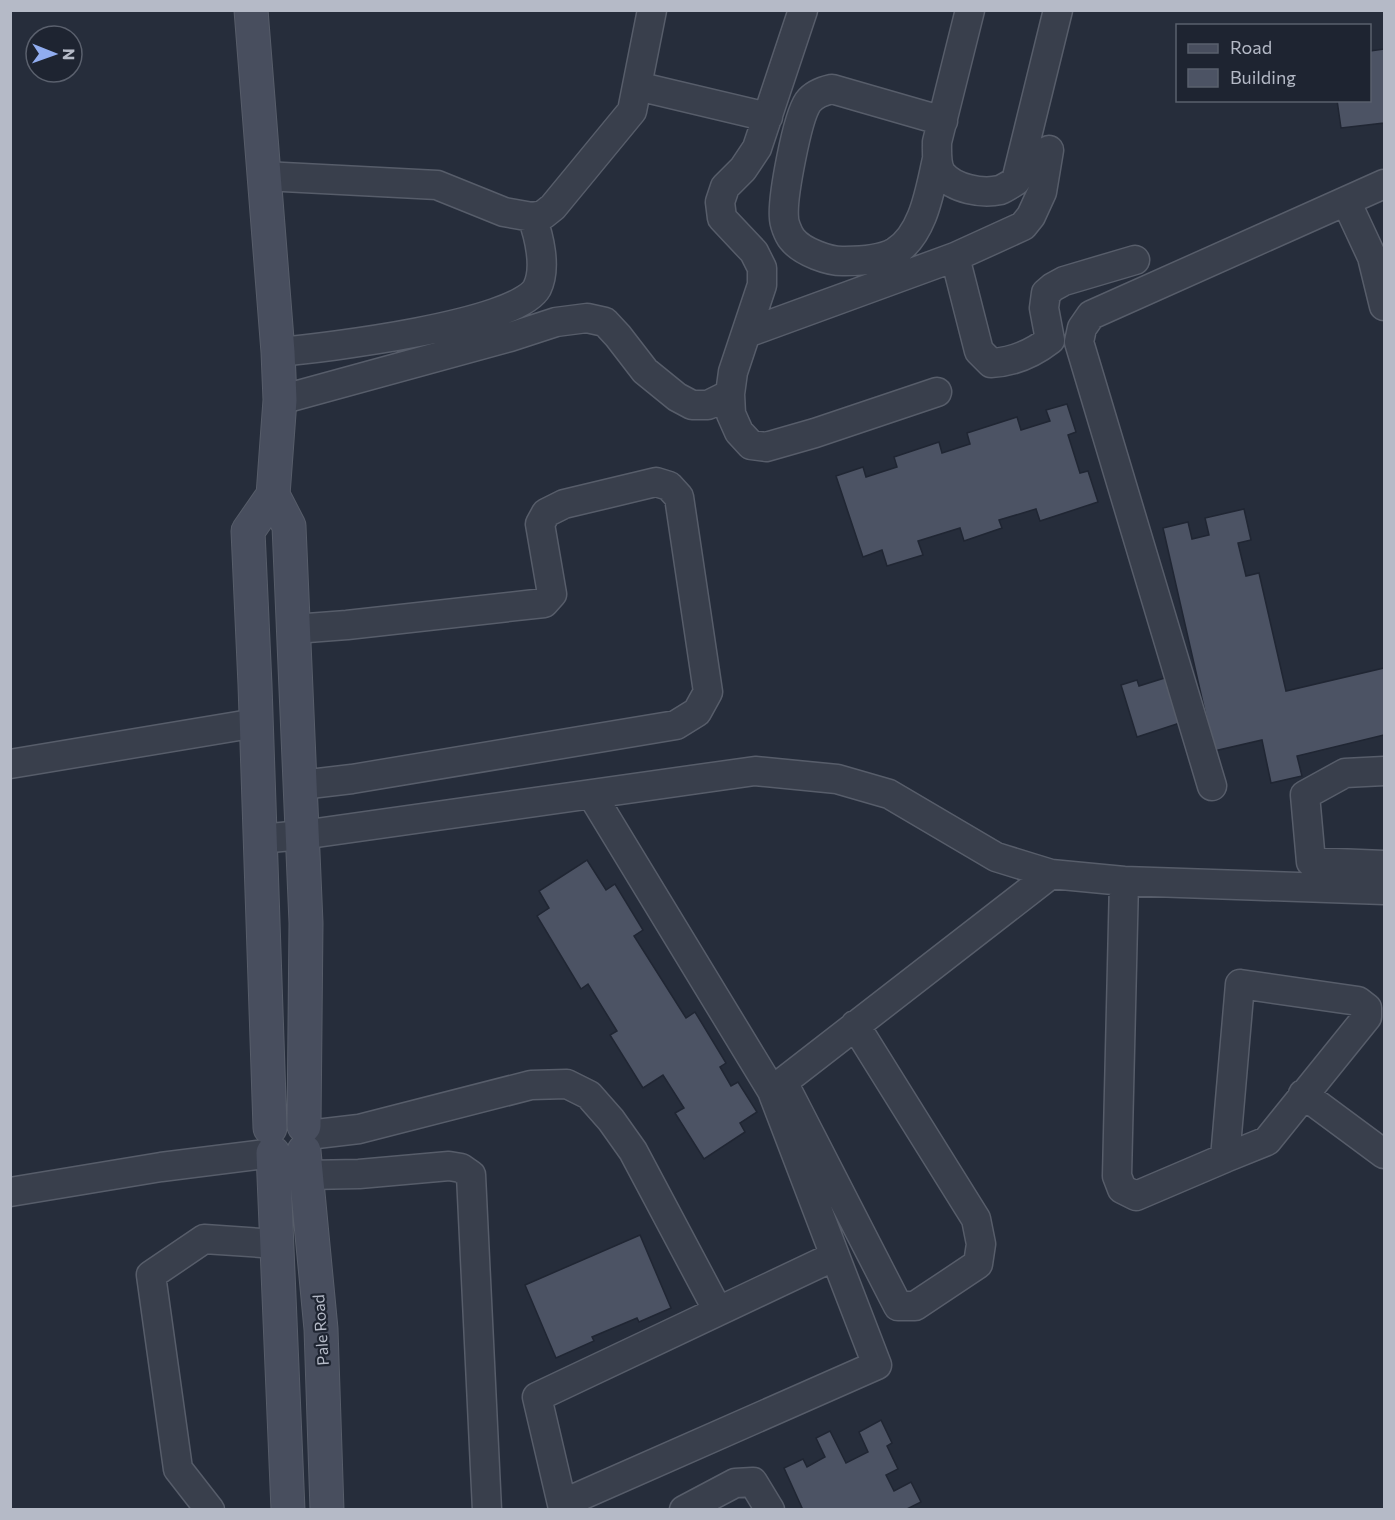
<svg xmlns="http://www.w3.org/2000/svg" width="1395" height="1520" viewBox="0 0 1395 1520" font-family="Commissioner,sans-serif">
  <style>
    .building { fill: #4c5364; stroke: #202633; stroke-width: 1.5 }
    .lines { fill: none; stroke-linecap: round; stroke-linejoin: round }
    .street-casing { stroke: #575d6a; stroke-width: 31 }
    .secondary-casing { stroke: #575d6a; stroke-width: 35 }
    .street { stroke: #393f4c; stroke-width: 28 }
    .secondary { stroke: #484e5e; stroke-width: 33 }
    .labels { text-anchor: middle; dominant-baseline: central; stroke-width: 4.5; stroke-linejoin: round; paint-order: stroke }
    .street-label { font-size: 16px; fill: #b5bac7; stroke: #1e2431 }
  </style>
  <rect width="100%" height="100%" fill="#262d3b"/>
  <path class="building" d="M1384,49V123L1341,128L1337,100H1370V51Z
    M1067,404L1076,432L1068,435L1080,473L1088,471L1098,502L1040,521L1036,509L999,520L1002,528L964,541L960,528L918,541L923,555L887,566L882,550L863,557L836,476L863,467L866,477L897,467L894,457L939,442L942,453L970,444L967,433L1017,417L1021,430L1050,421L1046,410Z
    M1244,509L1251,540L1238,543L1246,576L1259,573L1286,691L1384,668V735L1297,756L1302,776L1271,783L1262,740L1214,751L1163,528L1188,522L1192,539L1209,535L1205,518Z
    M1171,676L1186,721L1137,737L1121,685L1137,680L1139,686Z
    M587,860L606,890L615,884L643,930L634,936L686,1018L695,1012L726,1063L720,1067L731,1086L738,1082L757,1112L740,1123L745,1132L704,1159L675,1113L684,1108L663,1075L643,1088L610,1035L617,1031L588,984L581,989L537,916L549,908L539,891Z
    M640,1235L671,1308L639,1322L637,1318L592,1337L594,1341L556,1358L525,1285Z
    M881,1420L892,1443L887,1446L898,1469L886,1475L894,1491L911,1482L921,1502L905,1510H803L784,1468L803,1459L807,1467L825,1457L816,1438L830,1431L846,1463L868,1452L859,1432Z"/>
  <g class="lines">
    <defs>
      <path id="street" d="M803,10L757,148L743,169L725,187L720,202L722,218L754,252L762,268V285L733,372L730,394L731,414L739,432L751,445L766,447L815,433L937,392
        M970,10L937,142C937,151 936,166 942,174C954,189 982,194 1000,190C1005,188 1011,184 1016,181L1058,10
        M637,86L768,117
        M937,159C930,189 924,234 895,252C881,260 861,261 845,261C830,262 802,252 792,239C788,234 784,223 784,218C782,198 797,118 808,102C814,94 823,91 832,89L943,121
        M264,176L437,185L504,212L532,217L543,215L553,207L632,111L652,10
        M1346,201L1372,257L1384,306
        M955,257L979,351L991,363C1013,362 1032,354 1050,340L1044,308L1046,293L1053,287L1064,281L1135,260
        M747,333L955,257L1023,226L1031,216L1042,192L1049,150
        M278,352C323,348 517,325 537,288C547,268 539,236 532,217
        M280,400L510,337L556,322L587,318L605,322L618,336L645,371L677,397L692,405H708L730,394
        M294,629L347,625L544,603L552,594L540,524L546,513L564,504L656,482L669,486L679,497L708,692L697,712L676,725L352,779L301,785
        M10,764L256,723
        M1384,771L1345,773L1305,795L1311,862L1384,865
        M1212,786L1079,342L1082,328L1091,315L1384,184
        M592,795L772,1091L835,1256
        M260,839L302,835L755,771L837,779L889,794L996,857L1051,874L1124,881L1384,890
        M1124,881L1117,1176L1122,1189L1136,1196L1225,1158
        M1240,984L1358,1001L1367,1008V1017L1267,1141L1225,1158Z
        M855,1025L976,1219L981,1244L978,1264L915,1306H898L783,1082L1051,874
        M1303,1094L1384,1154
        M308,1135L359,1129L531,1085L567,1084L589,1095L611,1120L633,1151L718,1311
        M306,1175L359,1174L449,1166L461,1168L471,1175L487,1510
        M10,1192L161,1167L273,1153
        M562,1504L877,1365L835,1256L537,1397L562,1504L563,1510
        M210,1510L178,1469L151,1275L204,1239L277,1244
        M684,1510L735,1483L753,1482L770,1510"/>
      <path id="secondary" d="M251,10L278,352L280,400L273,495L248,531L255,685L270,1128
        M273,495L289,526L306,923L304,1126
        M304,1151L321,1329L327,1510
        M273,1153L288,1510"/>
    </defs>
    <use href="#street" class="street-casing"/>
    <use href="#secondary" class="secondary-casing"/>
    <use href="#street" class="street"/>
    <use href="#secondary" class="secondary"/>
  </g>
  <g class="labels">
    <g class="street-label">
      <text transform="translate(320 1330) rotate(-94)">Pale Road</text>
    </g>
  </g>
  <rect width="1395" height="1520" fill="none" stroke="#b5bac7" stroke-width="24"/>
  <rect x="1176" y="24" width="195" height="78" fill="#1e2431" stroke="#5a606d" stroke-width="1.5"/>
  <rect x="1188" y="44" width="30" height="9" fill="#484e5e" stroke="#5a606d" stroke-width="1.5"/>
  <text x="1230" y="54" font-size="18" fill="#b5bac7">Road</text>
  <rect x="1188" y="69" width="30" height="18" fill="#4c5364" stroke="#5a606d" stroke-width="1.5"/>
  <text x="1230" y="84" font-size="18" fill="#b5bac7">Building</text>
  <g transform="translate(54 54) rotate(91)"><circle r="28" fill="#1e2431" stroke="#5a606d" stroke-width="1.5"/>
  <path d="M0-4.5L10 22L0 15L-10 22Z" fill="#91adf0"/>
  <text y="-9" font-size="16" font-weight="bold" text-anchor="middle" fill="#b5bac7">N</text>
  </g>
</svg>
